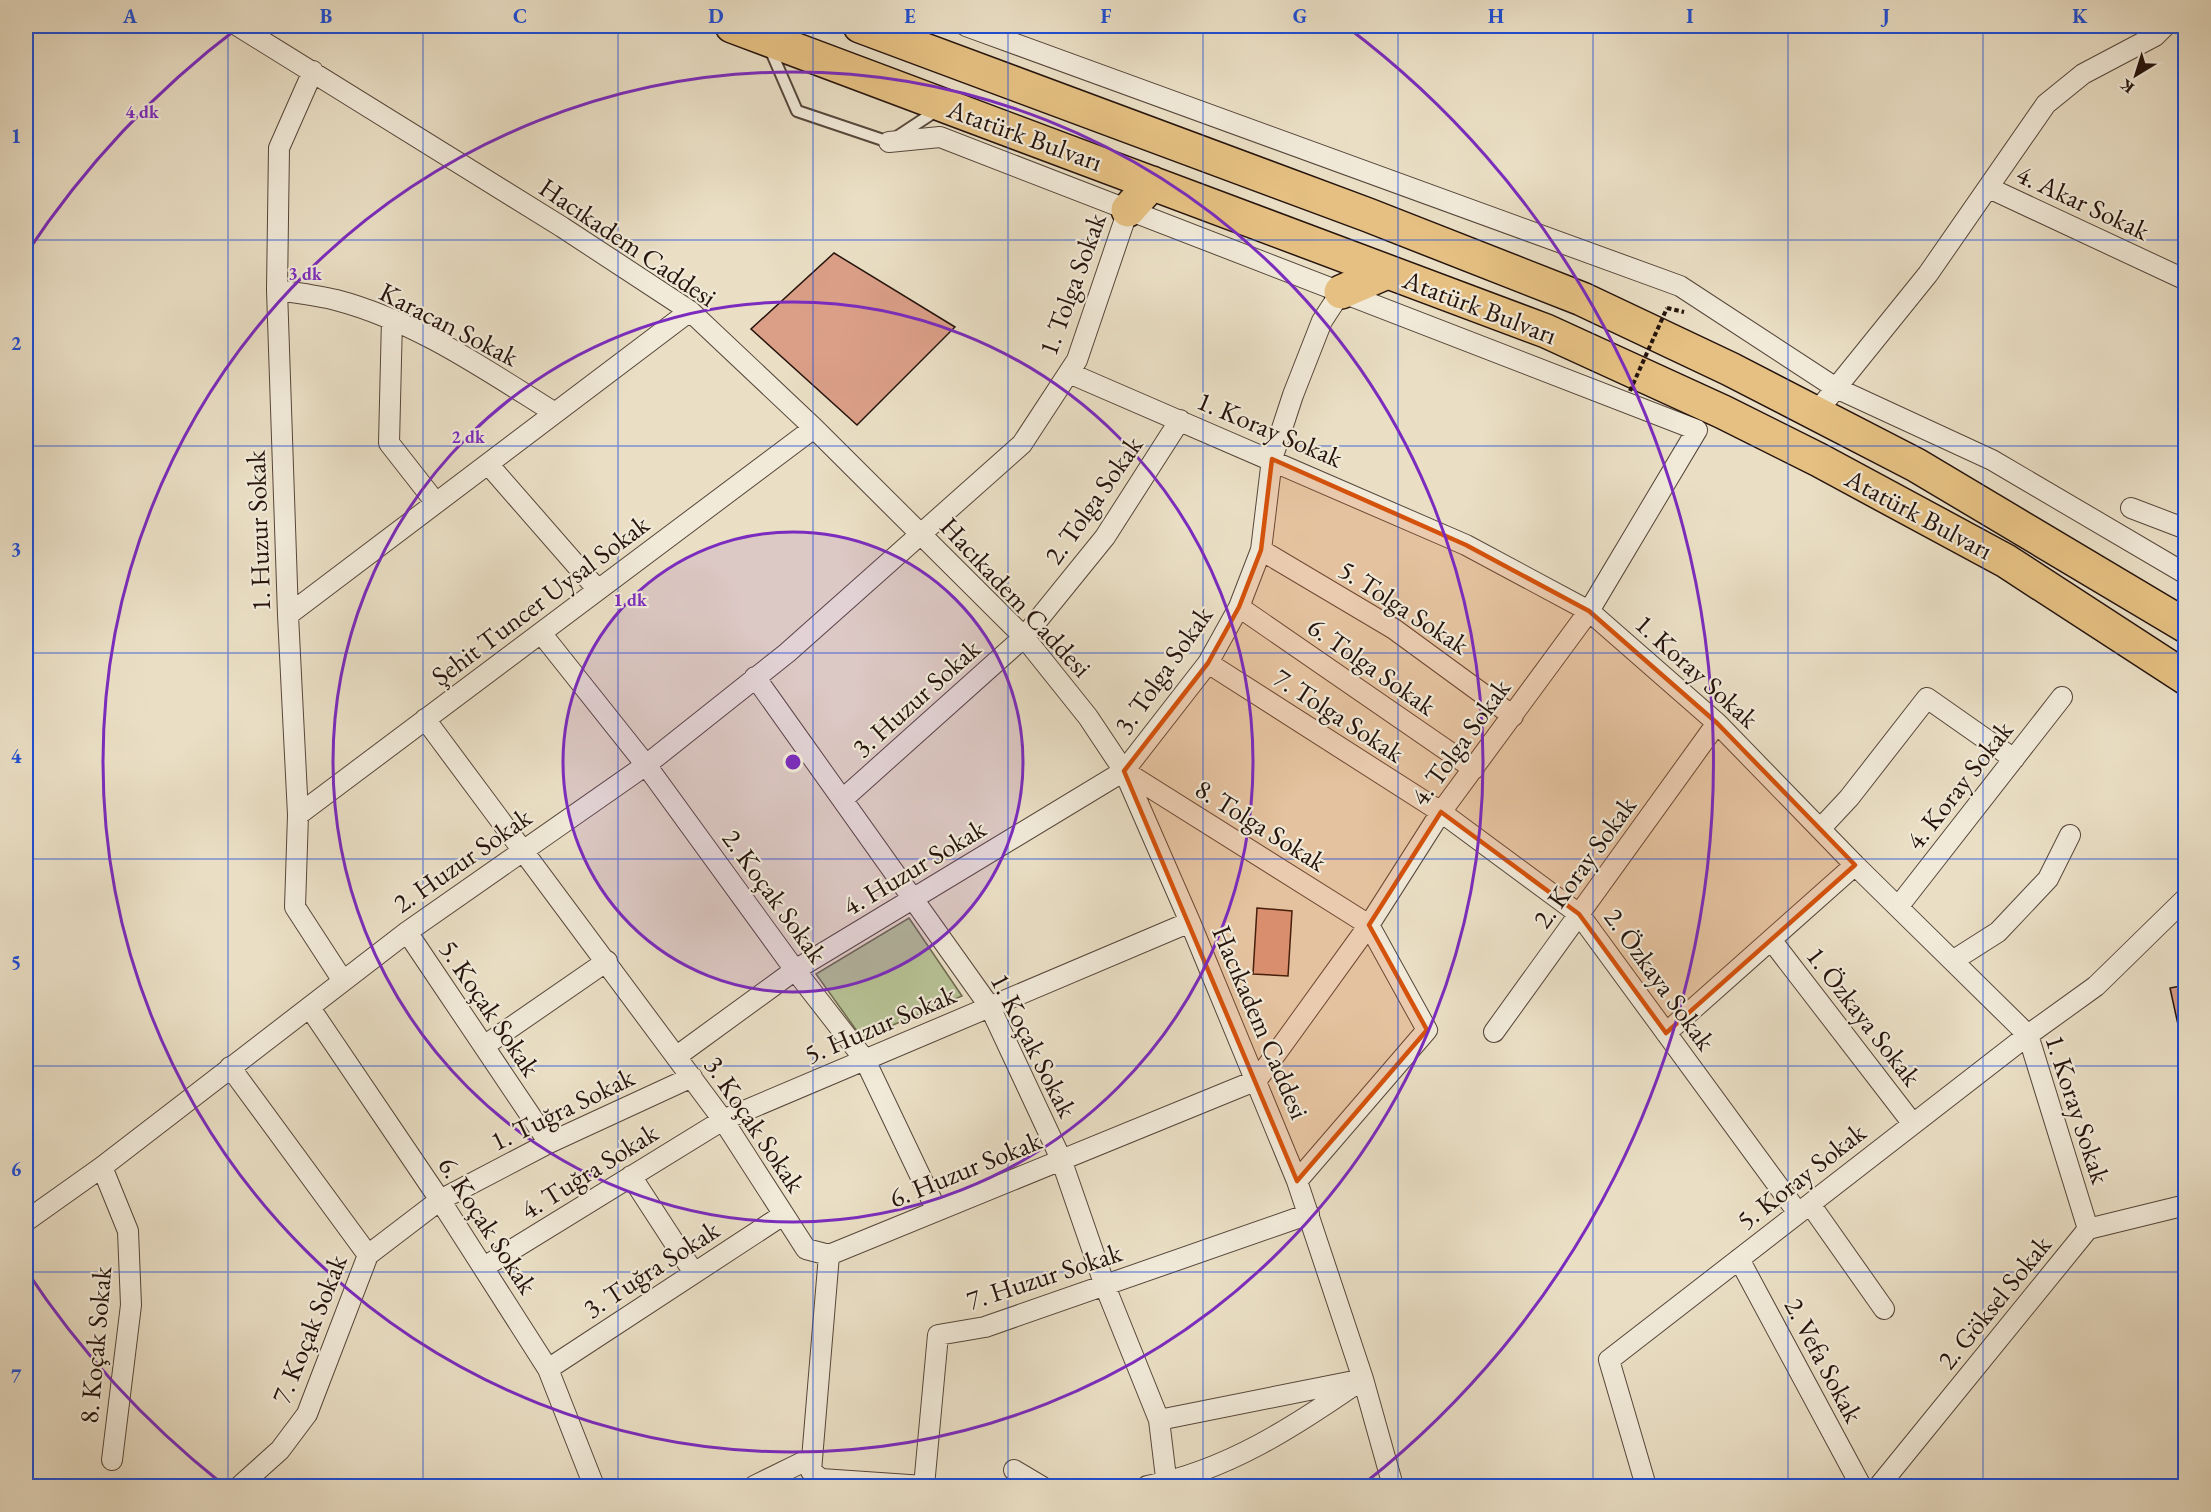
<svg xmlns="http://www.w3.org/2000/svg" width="2211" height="1512" viewBox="0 0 2211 1512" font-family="'EB Garamond',serif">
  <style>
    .green { fill: #b7c295; stroke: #6e6a50; stroke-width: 1.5 }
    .building { fill: #db9f88; stroke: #25130c; stroke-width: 1.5 }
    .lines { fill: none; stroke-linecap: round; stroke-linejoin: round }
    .service-casing { stroke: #56463a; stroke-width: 14 }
    .minor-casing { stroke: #56463a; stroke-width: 22 }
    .trunk-casing { stroke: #25130c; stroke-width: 36 }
    .path { stroke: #25130c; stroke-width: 4; stroke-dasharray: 4.5 3; stroke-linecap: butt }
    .service { stroke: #f1ead9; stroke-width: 10 }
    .minor { stroke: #f1ead9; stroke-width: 20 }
    .trunk { stroke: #e5c082; stroke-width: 33 }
    .path-bridge { stroke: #25130c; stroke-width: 4; stroke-dasharray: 4.5 3; stroke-linecap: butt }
    .marked { fill: #d4520c; fill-opacity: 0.2; stroke: #d4520c; stroke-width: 4.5; stroke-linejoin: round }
    .grid { fill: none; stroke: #1d4ed8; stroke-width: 1.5; stroke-opacity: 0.55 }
    .ring { fill: none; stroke: #7b2cbf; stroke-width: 3 }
    .labels { text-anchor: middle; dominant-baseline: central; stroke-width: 4.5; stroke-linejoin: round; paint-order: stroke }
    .street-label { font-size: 27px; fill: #25130c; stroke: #f1ead9 }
    .centre { fill: #7b2cbf; stroke: #f1ead9; stroke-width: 3 }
    .ring-label { font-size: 18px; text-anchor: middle; font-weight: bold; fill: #7b2cbf; stroke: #f1ead9; stroke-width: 4.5; stroke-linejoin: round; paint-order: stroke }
    .neatline { fill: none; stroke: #1d4ed8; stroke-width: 2 }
    .grid-label { font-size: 20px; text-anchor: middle; font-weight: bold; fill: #1d4ed8 }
  </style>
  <rect width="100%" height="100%" fill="#eadfc5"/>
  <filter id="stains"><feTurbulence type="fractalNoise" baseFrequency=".00333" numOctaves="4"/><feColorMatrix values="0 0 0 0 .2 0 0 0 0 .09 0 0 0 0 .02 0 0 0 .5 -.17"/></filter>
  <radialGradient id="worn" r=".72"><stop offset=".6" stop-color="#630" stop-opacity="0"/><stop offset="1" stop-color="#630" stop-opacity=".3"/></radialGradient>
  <path class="green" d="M909,918L962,996L862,1038L816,974Z"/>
  <path class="building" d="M834,253L955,327L857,425L751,329Z
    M1257,908L1292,911L1288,976L1253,974Z
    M2186,985V1051L2184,1052L2170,988Z"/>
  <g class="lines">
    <defs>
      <path id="service" d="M770,49L797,111L889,142L939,109"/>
      <path id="minor" d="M238,26L562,227L690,311L814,428L1024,637L1088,717L1124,771L1190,922L1297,1181L1363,1379L1393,1486
        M966,26L1680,286L1836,388L1992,460L2186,574
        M313,71L279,148L277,290L288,615L298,815L295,907L343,981
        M1989,188L2186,280
        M277,290C297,293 317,295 336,300C416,321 486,370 555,413
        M392,319L389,443L436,503
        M1069,373L1466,545L1589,611L1717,723L1855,865L2028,1035L2088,1229
        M1815,414L1928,274L2046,104L2083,74L2155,36L2165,26
        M488,464L598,590
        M2131,508L2186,529
        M1261,550L1394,629L1513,716
        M1239,607L1474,769
        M288,615L690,311
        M541,633L646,765L795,970L865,1060L936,1209
        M1208,663L1441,812L1579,914L1798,1213
        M755,677L990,1007L1061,1159L1105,1286L1159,1420L1167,1486
        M425,719L723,1120L806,1249L829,1255L811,1471L821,1479L924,1486
        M1124,771L1369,925L1427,1030L1297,1181
        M843,799L1024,637L1105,537L1180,420
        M298,815L814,428
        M1820,829L1849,798L1927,698L2014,759
        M1898,907L2062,697
        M407,932L549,1143
        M1772,941L1913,1124
        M1954,960L1998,932L2048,879L2070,835
        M310,1008L440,1200L548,1369L594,1486
        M1494,1032L1717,723
        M1666,1033L1855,865
        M484,1046L607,961
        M677,1056L795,970L1124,771L1208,663L1239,607L1261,550L1272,459L1293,395L1322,321L1341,292
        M230,1067L368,1255L307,1414L280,1450L240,1486
        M102,1167L128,1231L131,1305L112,1460
        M631,1176L694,1273
        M1810,1204L1884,1309
        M26,1221L102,1167L407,932L646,765L787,653L1022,444L1077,360L1128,210
        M368,1255L440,1200L549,1143L692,1077
        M829,1255L1257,1080L1369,925L1441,812L1589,611L1697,430L940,137L889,142
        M1739,1259L1861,1486
        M484,1267L723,1120L1190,922
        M548,1369L783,1215
        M1159,1420L1354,1381
        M1014,1470L1041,1486
        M754,1486L811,1458
        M924,1486L938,1335L985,1327L1309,1214
        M1147,1486C1227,1471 1297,1425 1363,1379
        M1646,1486L1609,1360L2028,1035L2096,986L2186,898
        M1879,1486L2088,1229L2186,1205"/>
      <path id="trunk" d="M732,26L1546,331L1723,412L1819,460L2006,561L2186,678
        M860,26L1368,215L1582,299L1730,369L1916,465L2186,626
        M1128,210L1152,183
        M1341,292L1387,272"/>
    </defs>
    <use href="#service" class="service-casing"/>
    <use href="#minor" class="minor-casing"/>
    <use href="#trunk" class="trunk-casing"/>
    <path class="path" d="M1667,308L1684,312"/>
    <use href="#service" class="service"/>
    <use href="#minor" class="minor"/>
    <use href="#trunk" class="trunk"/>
    <path class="path-bridge" d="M1630,391L1667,308"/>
  </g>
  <path class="marked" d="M1272,459L1466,545L1589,611L1717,723L1855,865L1666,1033L1579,914L1441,812L1369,925L1427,1030L1297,1181L1124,771L1208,663L1239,607L1261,550Z"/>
  <path class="grid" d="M228,26V1486M423,26V1486M618,26V1486M813,26V1486M1008,26V1486M1203,26V1486M1398,26V1486M1593,26V1486M1788,26V1486M1983,26V1486M26,240H2186M26,446H2186M26,653H2186M26,859H2186M26,1066H2186M26,1272H2186"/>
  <circle cx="793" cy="762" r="230" fill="#7b2cbf" fill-opacity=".12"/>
  <g class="ring">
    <circle cx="793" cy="762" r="230"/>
    <circle cx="793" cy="762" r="460"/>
    <circle cx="793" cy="762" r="690"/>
    <path d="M220 1482A920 920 0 0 1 26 1270M26 254A920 920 0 0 1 239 27M1347 27A920 920 0 0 1 1366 1482"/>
  </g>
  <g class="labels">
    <g class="street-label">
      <text transform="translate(1025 135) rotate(20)">Atatürk Bulvarı</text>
      <text transform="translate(2083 202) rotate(25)">4. Akar Sokak</text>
      <text transform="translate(628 242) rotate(34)">Hacıkadem Caddesi</text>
      <text transform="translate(1072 284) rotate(-70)">1. Tolga Sokak</text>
      <text transform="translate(1480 307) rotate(21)">Atatürk Bulvarı</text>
      <text transform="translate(449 324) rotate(27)">Karacan Sokak</text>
      <text transform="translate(1270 429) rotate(23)">1. Koray Sokak</text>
      <text transform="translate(1093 500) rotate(-55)">2. Tolga Sokak</text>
      <text transform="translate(1919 514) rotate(28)">Atatürk Bulvarı</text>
      <text transform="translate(258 531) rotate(-92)">1. Huzur Sokak</text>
      <text transform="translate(1016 597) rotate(47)">Hacıkadem Caddesi</text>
      <text transform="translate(540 600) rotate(-37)">Şehit Tuncer Uysal Sokak</text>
      <text transform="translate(1404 607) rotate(33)">5. Tolga Sokak</text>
      <text transform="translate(1372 666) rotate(35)">6. Tolga Sokak</text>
      <text transform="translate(1163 670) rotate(-55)">3. Tolga Sokak</text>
      <text transform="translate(1697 671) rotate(42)">1. Koray Sokak</text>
      <text transform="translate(916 698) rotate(-42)">3. Huzur Sokak</text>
      <text transform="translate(1339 715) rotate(33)">7. Tolga Sokak</text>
      <text transform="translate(1460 742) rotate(-54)">4. Tolga Sokak</text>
      <text transform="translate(1959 785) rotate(-52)">4. Koray Sokak</text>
      <text transform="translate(1261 825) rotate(32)">8. Tolga Sokak</text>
      <text transform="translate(462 860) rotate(-35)">2. Huzur Sokak</text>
      <text transform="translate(1584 862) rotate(-54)">2. Koray Sokak</text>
      <text transform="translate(914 867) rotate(-31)">4. Huzur Sokak</text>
      <text transform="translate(775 896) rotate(54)">2. Koçak Sokak</text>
      <text transform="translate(1660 979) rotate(54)">2. Özkaya Sokak</text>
      <text transform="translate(490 1008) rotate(56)">5. Koçak Sokak</text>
      <text transform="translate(1864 1016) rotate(52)">1. Özkaya Sokak</text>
      <text transform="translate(1261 1022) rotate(67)">Hacıkadem Caddesi</text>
      <text transform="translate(880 1024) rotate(-23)">5. Huzur Sokak</text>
      <text transform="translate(1034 1045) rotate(63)">1. Koçak Sokak</text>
      <text transform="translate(562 1109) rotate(-26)">1. Tuğra Sokak</text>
      <text transform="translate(2078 1109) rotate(72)">1. Koray Sokak</text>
      <text transform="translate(755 1124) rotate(56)">3. Koçak Sokak</text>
      <text transform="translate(965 1169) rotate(-22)">6. Huzur Sokak</text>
      <text transform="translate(589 1171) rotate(-32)">4. Tuğra Sokak</text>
      <text transform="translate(1801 1176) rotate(-38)">5. Koray Sokak</text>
      <text transform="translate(488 1225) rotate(57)">6. Koçak Sokak</text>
      <text transform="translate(651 1269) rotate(-33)">3. Tuğra Sokak</text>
      <text transform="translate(1044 1276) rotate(-18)">7. Huzur Sokak</text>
      <text transform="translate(1994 1302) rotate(-51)">2. Göksel Sokak</text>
      <text transform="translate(309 1329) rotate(-68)">7. Koçak Sokak</text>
      <text transform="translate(95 1345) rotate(-85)">8. Koçak Sokak</text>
      <text transform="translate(1824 1360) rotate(62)">2. Vefa Sokak</text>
    </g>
  </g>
  <circle cx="793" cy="762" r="9" class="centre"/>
  <g class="ring-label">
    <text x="142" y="118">4 dk</text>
    <text x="305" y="280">3 dk</text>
    <text x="468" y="443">2 dk</text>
    <text x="630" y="606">1 dk</text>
  </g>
  <rect width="2211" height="1512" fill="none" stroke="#eadfc5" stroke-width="66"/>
  <g transform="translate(2136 75) rotate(218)" stroke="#f1ead9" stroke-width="4.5" paint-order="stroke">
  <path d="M0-4.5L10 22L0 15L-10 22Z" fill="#25130c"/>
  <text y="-9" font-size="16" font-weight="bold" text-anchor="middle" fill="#25130c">K</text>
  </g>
  <rect x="33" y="33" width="2145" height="1446" class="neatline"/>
  <g class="grid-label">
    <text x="130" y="23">A</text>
    <text x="326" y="23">B</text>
    <text x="520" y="23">C</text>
    <text x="716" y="23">D</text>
    <text x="910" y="23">E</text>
    <text x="1106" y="23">F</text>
    <text x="1300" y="23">G</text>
    <text x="1496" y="23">H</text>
    <text x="1690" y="23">I</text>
    <text x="1886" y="23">J</text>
    <text x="2080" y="23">K</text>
    <text x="16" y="143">1</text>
    <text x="16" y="350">2</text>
    <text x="16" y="556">3</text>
    <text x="16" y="763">4</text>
    <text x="16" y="969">5</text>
    <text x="16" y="1176">6</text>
    <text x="16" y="1383">7</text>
  </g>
  <rect width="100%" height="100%" filter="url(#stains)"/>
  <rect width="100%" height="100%" fill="url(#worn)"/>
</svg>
